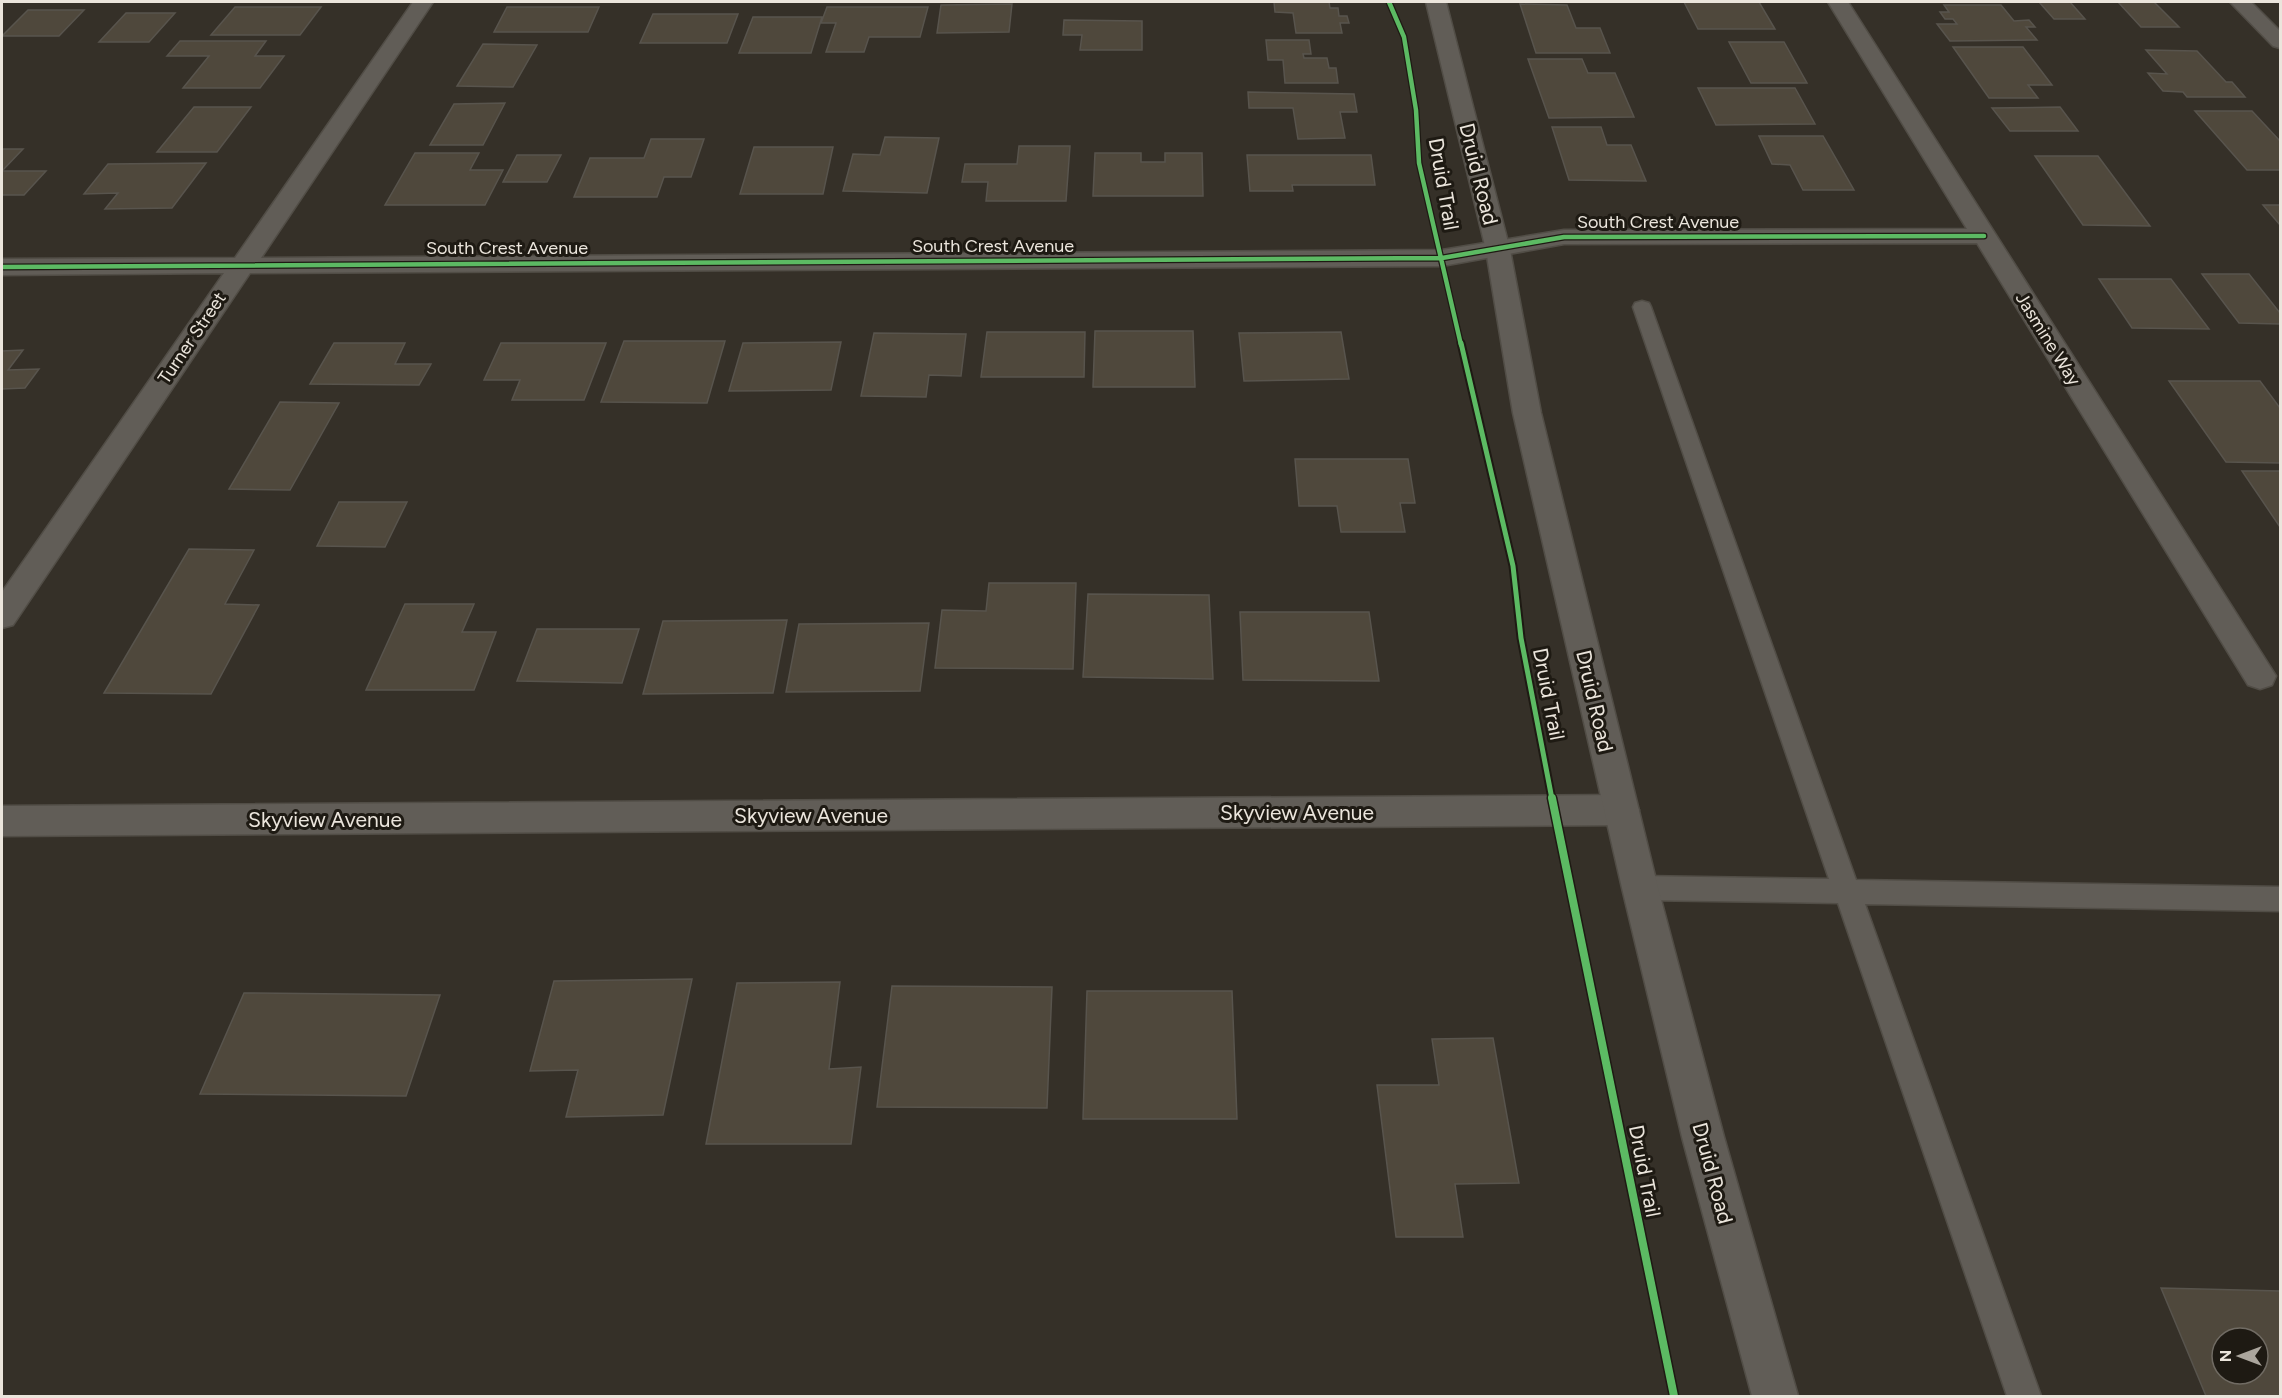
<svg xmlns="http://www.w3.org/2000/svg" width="2282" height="1398" viewBox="0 0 2282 1398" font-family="Figtree,sans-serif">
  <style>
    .building { fill: #4f483c; stroke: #58544d; stroke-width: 1.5; fill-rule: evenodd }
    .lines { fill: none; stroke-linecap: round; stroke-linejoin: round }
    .service-casing { stroke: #514d46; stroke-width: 3 }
    .minor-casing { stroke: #514d46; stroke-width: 3 }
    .tertiary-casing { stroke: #514d46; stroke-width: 3 }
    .service { fill: #615d57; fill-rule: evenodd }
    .minor { fill: #615d57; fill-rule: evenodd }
    .tertiary { fill: #615d57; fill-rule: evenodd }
    .cycleway-far2-casing { stroke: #1e1a13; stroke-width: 7 }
    .cycleway-far1-casing { stroke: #1e1a13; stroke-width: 9 }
    .cycleway-casing { stroke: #1e1a13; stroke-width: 11 }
    .cycleway-far2 { stroke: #5cba63; stroke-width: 4.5 }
    .cycleway-far1 { stroke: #5cba63; stroke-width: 5 }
    .cycleway { stroke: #5cba63; stroke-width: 8 }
    .labels { text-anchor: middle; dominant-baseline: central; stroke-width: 6; stroke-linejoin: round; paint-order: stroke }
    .far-street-label { font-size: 18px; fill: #ebe5dc; stroke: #1e1a13 }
    .street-label { font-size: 21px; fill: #ebe5dc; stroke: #1e1a13 }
  </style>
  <rect width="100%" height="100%" fill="#353028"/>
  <path class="building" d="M1274,2H1329L1330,8H1338L1339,16H1347L1349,23H1340L1342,33H1296L1293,13L1275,12Z
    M1684,2H1759L1775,29H1698Z
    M2039,2H2070L2085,19H2054Z
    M2118,2H2154L2179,27H2141Z
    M1012,4L1009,32L937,33L941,5Z
    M1520,4L1567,5L1576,28H1600L1610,53H1536Z
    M1944,5H2001L2014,21L2029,20L2035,27H2026L2037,40L1950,41L1937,24H1957L1953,19H1945L1940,12H1949Z
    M235,7H321L300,35H211Z
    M507,7H599L588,32H494Z
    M827,7H928L920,37H869L864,52H826L836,23H821Z
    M28,10H84L59,36H2Z
    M126,13H175L149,42H99Z
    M653,14H738L727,43H640Z
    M753,17H822L811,53H739Z
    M1064,20L1142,21V50H1080L1082,35H1063Z
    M1266,40H1309L1311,54H1303L1304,58H1327L1329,68H1336L1338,83H1285L1283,60H1268Z
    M180,41H266L255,56H284L260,88H183L209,56H167Z
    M1729,42H1784L1807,83H1751Z
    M483,44L537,45L513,87L457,86Z
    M1953,47H2023L2052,85H2028L2038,98H1989Z
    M2146,50L2197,51L2226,82H2232L2245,97H2187L2183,92L2163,91L2148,73L2167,74Z
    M1528,59H1582L1588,73H1615L1634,117L1549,118Z
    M1698,88H1795L1815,124L1716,125Z
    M1248,92L1354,94L1357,112H1340L1345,138L1298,139L1293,108H1249Z
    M505,103L483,145H430L454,104Z
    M194,107H251L217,152H157Z
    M2060,107L2078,131H2010L1992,108Z
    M2195,111H2252L2280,141V170H2247Z
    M1552,127H1601L1607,145H1631L1646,181L1569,180Z
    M1759,136H1823L1854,190H1803L1790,165L1772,164Z
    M885,137L939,138L927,193L843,191L853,154L880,155Z
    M651,139H704L691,177H664L657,197H574L590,158H644Z
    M1019,146H1070L1066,201H986L988,182H962L965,164H1017Z
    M754,147H833L823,194H740Z
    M2,149H23L2,171H46L24,195H2Z
    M415,153H479L470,170H503L485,205H385Z
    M1095,153H1141V162H1165V153H1202L1203,196H1093Z
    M517,155H561L547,182H503Z
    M1247,155H1371L1375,185H1292L1293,191H1250Z
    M2035,156H2098L2150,226L2083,225Z
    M206,163L172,208L105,209L118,193L84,194L108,164Z
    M2263,205H2280V225Z
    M2202,274H2249L2280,313V324L2239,323Z
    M2099,279H2171L2209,329L2132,328Z
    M1095,331H1193L1195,387H1093Z
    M987,332H1085L1084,377H981Z
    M1341,332L1349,379L1244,381L1239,333Z
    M874,333L966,334L961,376L929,375L926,397L861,396Z
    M624,341H725L707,403L601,402Z
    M841,342L831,390L729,391L743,343Z
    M334,343H405L395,364H431L419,385L310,384Z
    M501,343H606L584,400H512L520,380H484Z
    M23,350L8,370L39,369L25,388L2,389V351Z
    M2169,381H2260L2280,408V463L2226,462Z
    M280,402L339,403L290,490L229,489Z
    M1295,459H1408L1415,503H1400L1405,532H1341L1337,506H1299Z
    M2242,471H2280V527Z
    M339,502H407L385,547L317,546Z
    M189,549L254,550L225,604L259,605L211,694L104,693Z
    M989,583H1076L1073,669L935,668L942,610L986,611Z
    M1088,594L1209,595L1213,679L1083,677Z
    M405,604H474L462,632H496L474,690H366Z
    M1240,612H1369L1379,681L1243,680Z
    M787,620L773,693L643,694L663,621Z
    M929,623L920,691L786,692L799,624Z
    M537,629H639L622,683L517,681Z
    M692,979L663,1115L566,1117L578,1070L530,1071L554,981Z
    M840,982L829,1069L861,1067L851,1144H706L737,983Z
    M892,986L1052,987L1047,1108L877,1107Z
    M1087,991H1232L1237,1119H1083Z
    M244,993L440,995L406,1096L200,1094Z
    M1493,1038L1519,1183L1455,1184L1463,1237H1396L1377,1085H1439L1432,1039Z
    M2161,1288L2280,1291V1396H2206ZM2222,1338H2258V1374H2222Z"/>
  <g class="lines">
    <defs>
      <path id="service" d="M1642,301L1649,303L1651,307L1856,880L2280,887V911L1865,904L2041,1396H2007L1838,903L1640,900L1631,897L1627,888L1631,879L1640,876L1829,879L1633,307L1635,303Z"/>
      <path id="minor" d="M413,2H433L261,258L1442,250L1564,230L1967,229L1828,2H1848L2276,676L2272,685L2260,689L2248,685L1977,243L1564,244L1442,266L250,273L13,625L2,628V592L224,273L2,275V259L235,258Z
        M2230,2H2251L2280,31V48L2273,46Z
        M1621,795L1633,799L1639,810L1633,821L1621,825L2,836V806Z"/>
      <path id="tertiary" d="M1426,2H1446L1510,250L1541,413L1658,888L1724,1137L1798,1396H1752L1682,1137L1622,888L1513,413L1486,250Z"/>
    </defs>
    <use href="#service" class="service-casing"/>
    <use href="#minor" class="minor-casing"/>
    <use href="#tertiary" class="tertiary-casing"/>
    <use href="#service" class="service"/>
    <use href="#minor" class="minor"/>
    <use href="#tertiary" class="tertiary"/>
    <defs>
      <path id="cycleway-far2" d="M1389,2L1404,37L1416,110L1419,163L1461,345
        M2,267L1442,258L1564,237L1984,236"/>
      <path id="cycleway-far1" d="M1461,343L1513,566L1521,638L1552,799"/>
      <path id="cycleway" d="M1552,798L1674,1396"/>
    </defs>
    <use href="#cycleway-far2" class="cycleway-far2-casing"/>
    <use href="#cycleway-far1" class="cycleway-far1-casing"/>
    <use href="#cycleway" class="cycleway-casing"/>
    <use href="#cycleway-far2" class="cycleway-far2"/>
    <use href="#cycleway-far1" class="cycleway-far1"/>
    <use href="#cycleway" class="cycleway"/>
  </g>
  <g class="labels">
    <g class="far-street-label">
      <text x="1658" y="222">South Crest Avenue</text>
      <text x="993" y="246">South Crest Avenue</text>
      <text x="507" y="248">South Crest Avenue</text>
      <text transform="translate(192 338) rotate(-56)">Turner Street</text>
      <text transform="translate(2048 339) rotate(58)">Jasmine Way</text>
    </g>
    <g class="street-label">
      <text transform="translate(1479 174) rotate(76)">Druid Road</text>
      <text transform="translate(1444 184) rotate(80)">Druid Trail</text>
      <text transform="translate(1549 694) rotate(79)">Druid Trail</text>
      <text transform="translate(1595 701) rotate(77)">Druid Road</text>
      <text x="1297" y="812">Skyview Avenue</text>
      <text x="811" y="815">Skyview Avenue</text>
      <text x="325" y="819">Skyview Avenue</text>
      <text transform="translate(1645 1171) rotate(79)">Druid Trail</text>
      <text transform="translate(1713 1173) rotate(75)">Druid Road</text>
    </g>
  </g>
  <rect width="2282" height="1398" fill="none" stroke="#ebe5dc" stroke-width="6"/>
  <g transform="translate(2240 1356) rotate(270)"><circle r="28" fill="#1e1a13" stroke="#706b63" stroke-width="1.5"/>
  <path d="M0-4.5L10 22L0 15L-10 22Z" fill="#aba69d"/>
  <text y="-9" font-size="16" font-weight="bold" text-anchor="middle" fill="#ebe5dc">N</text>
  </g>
</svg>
